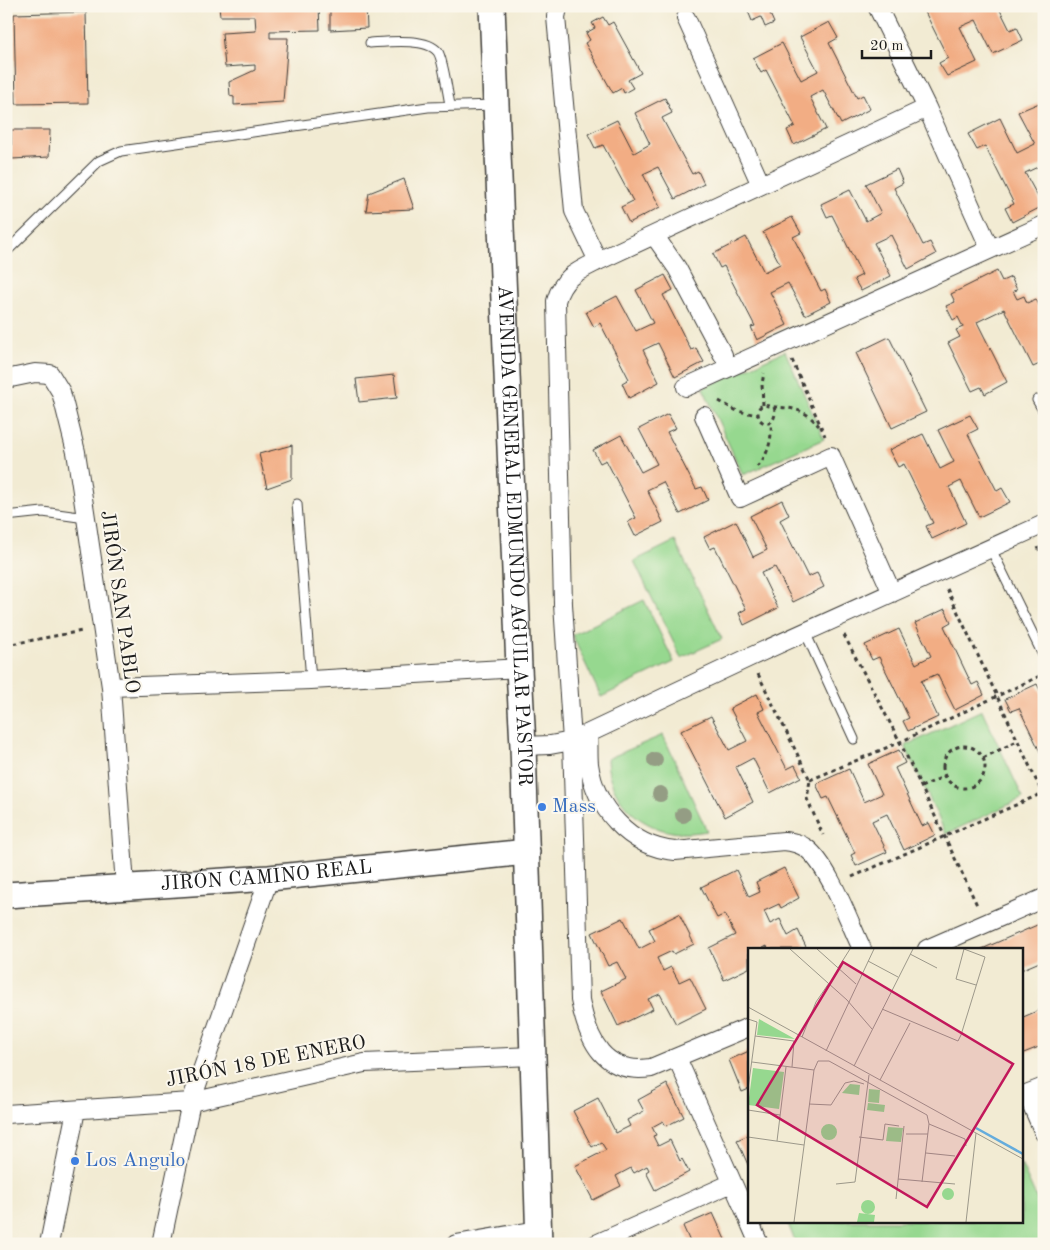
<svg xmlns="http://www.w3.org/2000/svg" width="1050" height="1250" viewBox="0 0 1050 1250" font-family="'Old Standard TT',serif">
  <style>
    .green { fill: #96d88f; stroke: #597a56 }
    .building { fill: #f2ad84 }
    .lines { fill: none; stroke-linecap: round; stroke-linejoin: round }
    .lane-casing { stroke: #3c3b37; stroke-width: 11 }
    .street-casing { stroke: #3c3b37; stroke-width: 20 }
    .secondary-casing { stroke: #3c3b37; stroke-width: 28 }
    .path { stroke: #3c3b37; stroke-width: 3; stroke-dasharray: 4 4; stroke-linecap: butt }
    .lane { stroke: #fff; stroke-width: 9 }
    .street { stroke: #fff; stroke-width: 18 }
    .secondary { stroke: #fff; stroke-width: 25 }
    .tree { fill: #949d84 }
    .shop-dot { fill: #3f7fe0; stroke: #fbf7ec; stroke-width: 2 }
    .labels { text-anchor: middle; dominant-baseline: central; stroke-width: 4; stroke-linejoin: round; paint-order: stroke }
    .street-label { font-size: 20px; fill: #1c1c1c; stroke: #fbf7ec }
    .shop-label { font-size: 20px; fill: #366cbe; stroke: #fbf7ec; text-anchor: start }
    .inset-river { fill: none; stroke: #65acdc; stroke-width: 2.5 }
    .inset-road { fill: none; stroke: #9c988a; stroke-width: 1 }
    .view { fill: #c2185b; fill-opacity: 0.15; stroke: #c2185b; stroke-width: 2.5 }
    .inset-edge { fill: none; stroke: #1c1c1c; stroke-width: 2.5 }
  </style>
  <rect width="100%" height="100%" fill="#fbf7ec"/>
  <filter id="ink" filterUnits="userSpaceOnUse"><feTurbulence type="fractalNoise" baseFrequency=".02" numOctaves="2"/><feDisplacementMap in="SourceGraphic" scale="10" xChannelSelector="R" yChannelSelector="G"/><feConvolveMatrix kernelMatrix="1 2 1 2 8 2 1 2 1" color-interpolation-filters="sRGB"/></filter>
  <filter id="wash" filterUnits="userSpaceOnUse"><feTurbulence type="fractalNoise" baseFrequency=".0096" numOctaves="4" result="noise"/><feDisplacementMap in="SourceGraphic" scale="20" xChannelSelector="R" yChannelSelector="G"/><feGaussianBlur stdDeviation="1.12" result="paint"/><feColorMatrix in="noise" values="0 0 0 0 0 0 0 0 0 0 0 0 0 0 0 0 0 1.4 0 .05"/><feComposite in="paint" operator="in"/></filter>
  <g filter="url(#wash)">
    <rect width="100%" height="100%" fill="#f2ebd3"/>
    <path class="green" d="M785,351L824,439L743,475L703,388Z
      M675,541L722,639L681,658L634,561Z
      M644,600L674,662L601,697L572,635Z
      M982,710L1023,798L946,834L905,746Z
      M663,735L707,831C695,833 683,834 672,832C636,826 608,796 607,759Z
      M1021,1164L1044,1215V1244H796L787,1221H1021Z"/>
    <g id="blocks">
      <path class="building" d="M219,6H319L320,30L270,31V38H288L283,102L234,105V97L230,96L229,82L255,70V65L225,67L222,33L256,31L255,16H220Z
        M330,6H366L367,28L330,30Z
        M372,6H439V9H372Z
        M746,6H783L784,8L770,14L774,23L765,27L761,17L752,21Z
        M922,6H950L952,9L957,6H998L1010,30L1017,27L1023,40L993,54L976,20L960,27L977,62L947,76L939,63L948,58Z
        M86,12L88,103L16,104L14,14Z
        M603,17L608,25L613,22L641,73L628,80L633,88L624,93L622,88L613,93L585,43L590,40L586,33L595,28L592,23Z
        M829,22L838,38L829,43L857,98L863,95L870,109L841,124L823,90L810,97L826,129L794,145L787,130L795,126L766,70L761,73L753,58L782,43L801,80L818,71L800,37Z
        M665,98L672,113L662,118L692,174L698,171L704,184L675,199L658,167L643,174L660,207L629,223L621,207L633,201L603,145L595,148L588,134L617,120L634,153L650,144L635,113Z
        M1044,101V164L1025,173L1043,206L1012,222L1005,208L1014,204L985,146L977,150L968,134L1000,118L1017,153L1035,144L1018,112Z
        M11,130H50L49,157L12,159Z
        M897,169L903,183L894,188L923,245L930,242L936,254L908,269L891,235L874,243L891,276L861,291L854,279L862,275L832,215L827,217L821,204L850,190L866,221L881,213L866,184Z
        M404,179L414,209L366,211L369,193Z
        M792,217L801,233L793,237L821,291L825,289L831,302L805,315L788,283L770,292L787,325L757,340L751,327L755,326L724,266L720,268L713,254L746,237L764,272L780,264L763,232Z
        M997,271L1002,281L1011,277L1017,290L1013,291L1017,299L1024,296L1027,303L1036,299L1042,311L1039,313L1044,323V362L1033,367L1004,309L977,322L1007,382L985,394L981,387L972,391L948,343L960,337L956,330L963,327L958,317L953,320L946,306L955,302L951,294Z
        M665,275L673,290L663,295L691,350L696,348L704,362L675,377L658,343L643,350L659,382L629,398L622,383L629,379L600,323L594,327L586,312L617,296L636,331L653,323L636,290Z
        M889,337L926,412L892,428L856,353Z
        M394,375L397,398L359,402L356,379Z
        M668,414L676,428L667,432L696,489L702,487L708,500L680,514L663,482L647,490L663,522L635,536L628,522L636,518L606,460L600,463L593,450L621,435L641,472L657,464L639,429Z
        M970,415L978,429L968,434L997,491L1002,488L1010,502L979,517L961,481L949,487L966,523L932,539L926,526L933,523L904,464L898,467L889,450L923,434L940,469L954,462L938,430Z
        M292,445V479L267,488L259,454Z
        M782,500L789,515L780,520L808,577L817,573L824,587L793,602L775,567L761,573L778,608L744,625L739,613L746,609L715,547L710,549L704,537L736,521L753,557L767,550L750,516Z
        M945,609L951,622L944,626L972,685L978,682L984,695L955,710L937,674L921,681L938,717L908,731L903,721L909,718L879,657L872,660L865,645L899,629L916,664L931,656L915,623Z
        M1037,684L1044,698V760L1019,708L1011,711L1005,699Z
        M757,694L764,709L758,712L787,769L795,765L801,777L770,793L753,758L736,767L753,802L725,817L681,731L711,716L729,750L747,741L730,708Z
        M899,750L905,763L895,768L922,826L929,823L935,835L904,850L887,814L872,821L887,852L856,866L851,855L855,853L828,797L823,799L816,784L849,769L864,802L882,794L868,764Z
        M784,868L799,898L781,908L779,904L764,911L770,924L780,919L788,936L798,930L807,949H768L767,946L761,949H749V968L724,980L709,948L735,935L725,914L717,918L701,887L736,870L749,897L760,892L756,882Z
        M679,914L694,944L674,954L672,951L657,958L663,971L671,967L679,982L690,977L706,1009L676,1024L660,994L648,999L653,1009L618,1026L601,991L626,979L617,962L608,966L592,933L623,918L639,949L655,941L649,929Z
        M1044,922V960L1021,970V949H982Z
        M1044,1008V1045L1021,1054V1018Z
        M749,1051V1089L742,1092L729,1060Z
        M667,1084L684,1117L666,1126L663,1121L652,1127L656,1135L653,1136L658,1146L670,1140L680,1161L682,1159L689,1172L655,1190L646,1172L649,1170L647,1166L634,1173L631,1168L616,1176L621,1186L593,1200L575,1166L606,1150L601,1142L592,1147L573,1111L598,1098L616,1133L630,1126L627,1120L644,1111L638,1100Z
        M749,1135V1167L737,1140Z
        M713,1213L727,1244H691L683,1226Z"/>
    </g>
  </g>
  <g filter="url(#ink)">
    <use href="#blocks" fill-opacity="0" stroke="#3c3b37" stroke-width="1"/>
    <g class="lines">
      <defs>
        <path id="lane" d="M370,43C386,42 427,37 438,52C443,59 448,95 450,105
          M6,252L99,161L121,151L428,107L495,105
          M1037,400L1044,412
          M297,504L311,680
          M6,516L43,512L86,518
          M991,549L1044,657
          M805,632L854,739"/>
        <path id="street" d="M560,6L558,8L556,17L574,211L598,261C576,272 563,277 556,301L563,604L572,741L580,1000C588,1041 604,1075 651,1068L749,1027
          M877,6L927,108L990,249
          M686,18L761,185
          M654,235L677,268L723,355
          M598,261L927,108
          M6,379L35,373L50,374L61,392L76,452L86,518L111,687L125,886
          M686,387L1044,225
          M704,416L740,498L831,456L892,593
          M111,687L311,680L519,668
          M588,734C589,744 588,754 589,764C595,808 630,847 675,851L784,841C793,842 799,843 806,848C829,865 849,922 862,949
          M523,746L550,745L572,741L750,657L1044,524
          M927,949L1044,898
          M677,1058L749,1220
          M1027,1094L1044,1133
          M1021,1096L1044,1087
          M6,1114L191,1102L364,1063L533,1056
          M749,1221L759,1244
          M49,1244L76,1110
          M161,1244L191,1102L269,878
          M456,1244L538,1230
          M596,1244L732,1183"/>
        <g id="secondary">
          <path id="s1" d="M492,6L519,668L523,746L539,1244"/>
          <path id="s2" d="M6,895L269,878L527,852"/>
        </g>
      </defs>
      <use href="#lane" class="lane-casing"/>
      <use href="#street" class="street-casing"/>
      <use href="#secondary" class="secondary-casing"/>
      <path class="path" d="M792,360L825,436
        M719,401L737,411L758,415
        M763,405L762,384L764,373
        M774,407C778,418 769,429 760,420C759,419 758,415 758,413C758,401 770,407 776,407C786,408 795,408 804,413C810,416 814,421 819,426
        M757,467C769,454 772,439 771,422
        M1038,547L1044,559
        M947,589L1044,797
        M844,635L900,742L977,905
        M6,645L82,631
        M758,674L810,780L807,799L823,835
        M943 767a21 21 0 1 1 42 0a21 21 0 1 1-42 0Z
        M983,758L1017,741
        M810,780L900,742L1044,674
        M921,787L945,776
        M852,877L1043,793"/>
      <use href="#lane" class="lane"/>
      <use href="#street" class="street"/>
      <use href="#secondary" class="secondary"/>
    </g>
    <g class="tree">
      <circle cx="655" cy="760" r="8"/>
      <circle cx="660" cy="794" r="8"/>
      <circle cx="683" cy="815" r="8"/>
    </g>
  </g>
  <g class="shop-dot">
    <circle cx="542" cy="807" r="5"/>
    <circle cx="75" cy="1161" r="5"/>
  </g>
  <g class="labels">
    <g class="street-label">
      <text stroke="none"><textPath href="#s1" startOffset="530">AVENIDA GENERAL EDMUNDO AGUILAR PASTOR</textPath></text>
      <text transform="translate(119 602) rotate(82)">JIRÓN SAN PABLO</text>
      <text stroke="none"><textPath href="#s2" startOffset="261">JIRÓN CAMINO REAL</textPath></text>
      <text transform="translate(266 1062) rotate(-11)">JIRÓN 18 DE ENERO</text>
    </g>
    <g class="shop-label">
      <text x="552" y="807">Mass</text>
      <text x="85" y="1161">Los Angulo</text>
    </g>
  </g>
  <g transform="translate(748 948)">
    <rect width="275" height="275" fill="#f2ebd3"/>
    <path d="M11,71L47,91L9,87ZM5,120L36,124L31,161L0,157ZM102,136L112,137L111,147L94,145ZM121,141L132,142L131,155L120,154ZM120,155L137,157L136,164L119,162ZM73 184a8 8 0 1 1 16 0a8 8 0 1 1-16 0ZM140,179L155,180L153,194L138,193ZM194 246a6 6 0 1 1 12 0a6 6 0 1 1-12 0ZM113 259a7 7 0 1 1 14 0a7 7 0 1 1-14 0ZM111,265L127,267L126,274H109Z" fill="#96d88f"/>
    <path class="inset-river" d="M228,180L275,206"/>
    <path class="inset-road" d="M42,1L99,52L124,81M69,1L108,36M162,6L189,20M120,13L150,29M90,20L102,1M0,59L275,211M134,61L210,93L213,87L237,9L216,1L208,31L228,37M0,71L9,74L0,141M7,88L46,93L44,119M54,89L68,54L81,35M78,103L126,1M4,114L66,122M106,118L165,1M132,132L162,75M61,156L83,157L97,135L106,133L116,136M0,162L32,167M158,186H180M0,189L56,197M111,189L135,192L137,176L151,178M29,193L38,119M178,205L207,208M150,231L207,236M174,234L181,176M88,236L107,234L121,127M148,251L156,178M46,274L66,122L70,113H81L179,167L181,176L217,191L218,198M218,274L228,185"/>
    <path class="view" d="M95,14L265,116L179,259L9,157Z"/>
    <rect width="275" height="275" class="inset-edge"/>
  </g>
  <rect width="1050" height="1250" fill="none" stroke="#fbf7ec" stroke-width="25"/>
  <path d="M862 50v8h69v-8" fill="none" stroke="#1c1c1c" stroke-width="2.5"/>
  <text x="870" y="50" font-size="15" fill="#1c1c1c" stroke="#fbf7ec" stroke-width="4" paint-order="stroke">20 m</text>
</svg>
